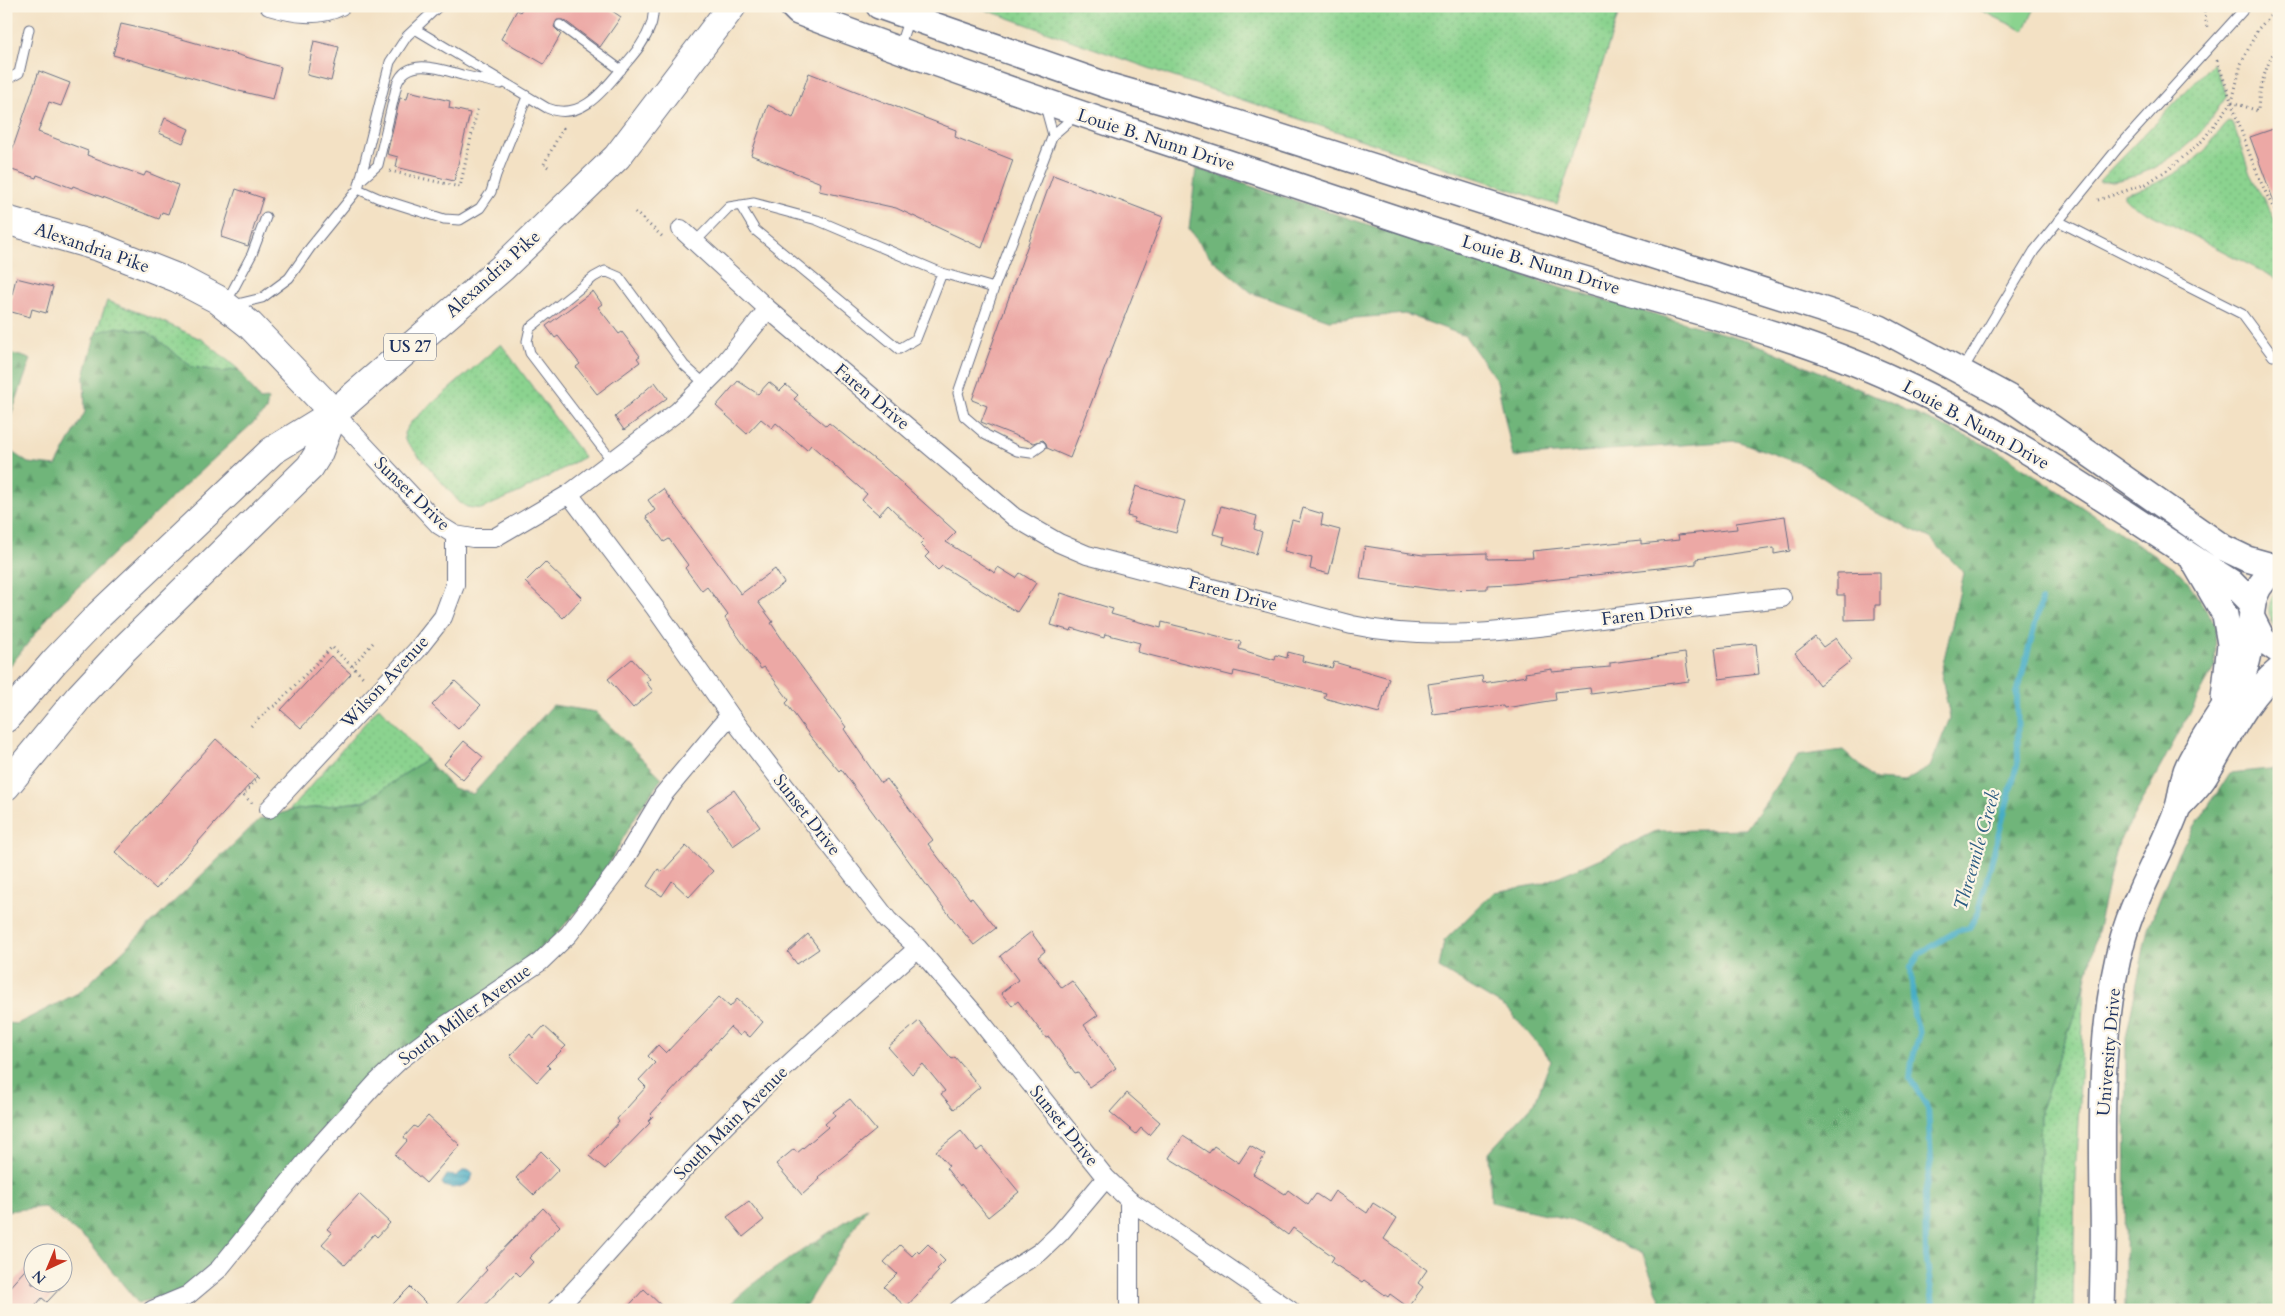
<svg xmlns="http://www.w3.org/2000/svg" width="2285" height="1316" viewBox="0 0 2285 1316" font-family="Cardo,serif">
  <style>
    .grass { fill: url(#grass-dots); stroke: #538176 }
    .forest { fill: url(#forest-firs); stroke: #46726c }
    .park { fill: #8bd38f; stroke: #538176 }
    .water { fill: url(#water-rules); stroke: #316e92 }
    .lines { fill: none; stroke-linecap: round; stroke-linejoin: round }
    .stream { stroke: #47adc6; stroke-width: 6 }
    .building { fill: #eca8a5 }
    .lane-casing { stroke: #676d82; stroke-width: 11 }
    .street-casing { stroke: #676d82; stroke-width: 20 }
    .secondary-casing { stroke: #676d82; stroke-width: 28 }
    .primary-casing { stroke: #676d82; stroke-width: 30 }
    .highway-casing { stroke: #676d82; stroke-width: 30 }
    .path { stroke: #676d82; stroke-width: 3; stroke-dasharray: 1 4; stroke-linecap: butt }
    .lane { stroke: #fff; stroke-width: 9 }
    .street { stroke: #fff; stroke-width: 18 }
    .secondary { stroke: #fff; stroke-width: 25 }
    .primary { stroke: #fff; stroke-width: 28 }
    .highway { stroke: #fff; stroke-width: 28 }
    .labels { text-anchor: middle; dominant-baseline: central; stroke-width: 4.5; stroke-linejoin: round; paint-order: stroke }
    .shield { fill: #fcf5e5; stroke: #5e6a86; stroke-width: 1 }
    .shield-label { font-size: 16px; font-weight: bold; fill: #1b2f5e }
    .street-label { font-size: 18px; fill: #1b2f5e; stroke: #fcf5e5 }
    .water-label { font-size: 19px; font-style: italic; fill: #2a5b82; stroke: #fcf5e5 }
  </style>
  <defs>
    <pattern id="grass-dots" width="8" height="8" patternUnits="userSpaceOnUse" patternTransform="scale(1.25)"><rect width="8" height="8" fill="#8bd38f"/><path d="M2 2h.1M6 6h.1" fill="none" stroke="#77b57e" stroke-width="1.8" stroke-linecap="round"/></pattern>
    <pattern id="forest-firs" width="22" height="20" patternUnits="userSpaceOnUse" patternTransform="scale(1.25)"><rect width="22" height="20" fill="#70b57a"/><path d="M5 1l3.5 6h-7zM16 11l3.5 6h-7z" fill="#5b9467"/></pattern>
    <pattern id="water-rules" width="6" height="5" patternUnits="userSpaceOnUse" patternTransform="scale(1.25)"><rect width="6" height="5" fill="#47adc6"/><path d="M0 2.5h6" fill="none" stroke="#3a8da4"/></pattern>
  </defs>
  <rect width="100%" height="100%" fill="#fcf5e5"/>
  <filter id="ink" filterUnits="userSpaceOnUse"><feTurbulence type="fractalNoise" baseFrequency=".02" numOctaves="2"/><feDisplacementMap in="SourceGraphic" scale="10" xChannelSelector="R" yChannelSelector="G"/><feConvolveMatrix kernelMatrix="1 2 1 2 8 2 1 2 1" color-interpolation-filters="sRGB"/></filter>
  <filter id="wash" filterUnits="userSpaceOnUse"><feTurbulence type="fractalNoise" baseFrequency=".0096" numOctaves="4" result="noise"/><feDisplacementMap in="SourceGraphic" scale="20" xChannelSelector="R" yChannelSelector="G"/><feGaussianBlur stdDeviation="1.12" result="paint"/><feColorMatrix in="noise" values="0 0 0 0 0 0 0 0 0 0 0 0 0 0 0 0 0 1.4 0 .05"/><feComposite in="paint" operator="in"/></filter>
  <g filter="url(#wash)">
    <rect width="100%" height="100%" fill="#f3e1c4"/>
    <path class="grass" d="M975,6H1621L1557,205L1171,76Z
      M2213,63L2227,96C2217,109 2208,125 2197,136C2170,162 2136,182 2098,182Z
      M2228,121L2233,123L2250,174L2279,228V280L2129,203L2124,198V194C2153,187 2182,173 2203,152C2213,143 2218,129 2228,121Z
      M107,301L159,320L203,340L238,369L222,372L192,367L148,332L96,333Z
      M501,344L584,457L520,492L481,509L467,507L460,503L405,440L404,433L410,423Z
      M2279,587V632C2265,619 2266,600 2279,587Z
      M379,707L426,759L366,801L289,811Z
      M2085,985L2075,1179L2073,1310H2036L2041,1109Z"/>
    <path class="forest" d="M1196,168L1561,288L1750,341L1997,450L2183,575L2216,625L2215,666L2116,849L2085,985L2041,1109L2036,1310H1664L1643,1254L1568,1219L1491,1202L1489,1152L1535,1102L1551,1060L1508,1009L1439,968L1444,941L1494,892L1541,884L1610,854L1656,831L1747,829L1798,756L1843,750L1876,780L1904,782L1930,767L1950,718L1941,672L1964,573L1930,538L1876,513L1802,464L1737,441L1513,457L1497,381L1465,336L1406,314L1329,320L1252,293L1211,258L1189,230Z
      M117,327L148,332L192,367L222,372L238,369L260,400L268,399L266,411L183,487L53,611L6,671V448L28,463L56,466L85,412L84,376L96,333Z
      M6,352L31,359L11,415L6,436Z
      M553,705L596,712L662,778L638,812L591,895L553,938L513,971L371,1076L316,1136L250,1226L216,1262L176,1293L138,1303L88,1241L44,1207L6,1211V1023L17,1024L80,992L260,819L289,811L366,801L426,759L453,788L473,794Z
      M2279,768V1310H2125L2126,1038L2148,928L2179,851L2230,773Z
      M867,1207L803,1310H723L758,1280Z"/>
    <path class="park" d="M1972,6H2036L2024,31Z"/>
    <path class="water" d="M464,1170H469L473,1173L471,1181C463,1187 453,1190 444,1186L442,1183L447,1175L456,1176Z"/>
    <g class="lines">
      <path class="stream" d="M1934,1310L1926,1256L1925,1193L1931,1161L1928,1108L1910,1079L1912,1060L1920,1034L1914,1015L1911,967L1920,953L1957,931L1969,928L1978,912L2018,761L2017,694L2041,601"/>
    </g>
    <g id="blocks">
      <path class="building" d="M524,6H605L621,17L600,47L564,20H557L554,27L561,34L544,64L501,39L517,10L520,12Z
        M121,24L157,32L281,67L273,99L239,91L113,55Z
        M314,41L339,47L331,81L307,75Z
        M39,71L70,83L61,106L49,102L38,132L88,151L87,155L108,163L144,176L146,172L178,185L168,214L162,212L159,219L73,186L72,188L37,175L36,178L6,168Z
        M809,73L956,130L955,137L1013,160L982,248L896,208L819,191L821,183L751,155L768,105L793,118Z
        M409,91L450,101L449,108L470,113L454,181L396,167L398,157L387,154L400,98L407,99Z
        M165,118L189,129L183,143L159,133Z
        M2279,127V209L2277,210L2250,137Z
        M1053,175L1163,217L1070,458L1047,448L1046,443L1043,440L1034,443L981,422L987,406L972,400Z
        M236,189L263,198L248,246L221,237Z
        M16,278L53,287L46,313L32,309L30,317L8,311Z
        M593,291L602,304L598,307L619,334L622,332L640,356L637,358L640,362L597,394L576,367L580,364L558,336L555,338L546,326Z
        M738,381L758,394L769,382L780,391L786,385L798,395L794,399L826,426L829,423L884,467L956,532L946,542L995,573L998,567L1016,578L1020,573L1036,583L1017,612L942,566L938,570L925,557L929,553L920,544L924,540L888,505L879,515L862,500L867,494L811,445L807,450L776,423L772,428L761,419L747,434L716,406Z
        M655,382L667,398L624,430L615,417Z
        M1136,486L1185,501L1176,533L1134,522L1135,518L1127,516Z
        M663,489L741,594L775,569L784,583L758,602L773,622L771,623L795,658L846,727L844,729L881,783L887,779L933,840L928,844L970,899L972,898L996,928L974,945L939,902L841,769L839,771L810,736L786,703L789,700L769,673L764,667L761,669L725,618L728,615L707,587L702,591L685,568L688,565L669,539L664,542L646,517L655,510L648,500Z
        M1221,506L1257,516L1254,529L1262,532L1256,554L1223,544L1225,537L1213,534Z
        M1303,508L1323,514L1321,525L1340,530L1329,574L1310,569L1312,558L1284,551L1292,520L1299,522Z
        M1785,516L1790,551L1774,554V548L1696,559V564L1512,584L1487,585V589L1439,590L1360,579L1365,546L1423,555L1487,553V559L1533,558L1532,551L1641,540V544L1679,540L1678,535L1737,529L1736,523Z
        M545,562L582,598L563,618L525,582Z
        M1880,572V605H1875V619L1845,620V595H1837V573Z
        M1061,593L1113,609L1111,614L1161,628L1162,622L1241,642L1239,649L1275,660L1276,655L1287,658L1288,652L1303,656L1302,661L1332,668L1334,662L1389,678L1379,713L1324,698L1326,693L1234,671L1233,676L1137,652L1140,643L1105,634L1104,638L1072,628L1071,631L1051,625Z
        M1815,637L1823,647L1836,638L1852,660L1819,685L1795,653Z
        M1756,644L1759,674L1719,679L1715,648Z
        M1685,653L1689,681L1591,694L1590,688L1555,692L1556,700L1505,708L1504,705L1433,714L1428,684L1482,676L1483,683L1526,676L1525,673L1552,669V672L1610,667V663Z
        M331,656L351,674L301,728L281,710Z
        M632,659L650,679L646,682L653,691L633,708L608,679Z
        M455,681L481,705L458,729L432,705Z
        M216,739L257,776L156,889L115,852Z
        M464,741L483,757L463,780L444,764Z
        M734,790L760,827L733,846L707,809Z
        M686,846L713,871L689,897L672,881L662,896L647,886L658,869L662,872Z
        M1031,932L1045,951L1038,957L1062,988L1072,981L1098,1015L1084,1025L1116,1068L1089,1087L1078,1072L1075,1073L1049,1037L1046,1038L1018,1001L1012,1006L1001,993L1018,980L1000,956Z
        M808,934L819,949L797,964L788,952Z
        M719,997L730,1007L737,999L763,1022L750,1037L743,1032L740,1036L730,1027L651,1114L653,1116L648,1121L650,1123L605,1169L589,1156L619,1122L617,1119L646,1087L639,1080L655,1063L648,1056L658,1045L666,1053Z
        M919,1021L952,1059L955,1057L980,1087L954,1109L941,1094L945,1091L923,1064L912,1074L888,1047Z
        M544,1026L566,1046L547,1065L550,1068L537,1082L510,1056L530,1034L533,1038Z
        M1127,1093L1160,1122L1149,1135L1141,1128L1136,1134L1110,1112Z
        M850,1099L876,1130L818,1177L820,1179L802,1195L776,1164L794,1149L797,1153L828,1127L825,1124L835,1115L833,1112Z
        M428,1116L460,1145L426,1183L395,1155L407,1141L404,1137L414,1126L417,1128Z
        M961,1131L977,1151L982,1147L1019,1192L988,1217L961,1184L960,1186L946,1168L949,1166L936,1151Z
        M1183,1136L1209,1153L1214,1146L1239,1163L1250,1146L1265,1155L1253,1174L1285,1194L1288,1190L1308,1205L1316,1194L1328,1202L1335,1191L1367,1213L1373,1203L1397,1218L1384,1239L1427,1270L1418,1283L1423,1287L1408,1307L1390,1294L1388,1297L1364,1280L1362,1282L1331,1262L1334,1257L1293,1228L1288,1235L1255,1211L1169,1158Z
        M541,1151L559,1169L534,1195L516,1178Z
        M359,1194L390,1223L377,1237L374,1234L345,1265L322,1244L332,1233L327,1229Z
        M749,1201L764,1220L743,1237L727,1217Z
        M543,1208L560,1226L529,1258L533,1262L520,1276L516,1272L480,1310H450L487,1270L485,1268Z
        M928,1244L945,1261L937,1269L939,1271L906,1307L884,1287L897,1274L884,1262L900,1245L912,1256L917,1251L919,1253Z
        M32,1262V1284H64L47,1302L42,1298L32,1310H6V1291Z
        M410,1287L433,1310H387Z
        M644,1289L666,1310H625Z"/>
    </g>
  </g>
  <g filter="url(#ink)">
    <use href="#blocks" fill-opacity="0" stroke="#676d82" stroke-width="1"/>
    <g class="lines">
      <defs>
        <path id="lane" d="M560,25L621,70
          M415,29L547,108C581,122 604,90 623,67C634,54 645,42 651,25C653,20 653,12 654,6
          M899,48L909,18
          M6,80L19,73L29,29
          M1045,106L1053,135
          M361,180L378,165L397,84C407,56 441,69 462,75C475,78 488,81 501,84
          M358,189L378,198L444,219L460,220L480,208L491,192L496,175L527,97
          M740,205L755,230L899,349L916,339L942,273
          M2058,221L2242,314L2273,356
          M695,242L729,207L754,203L817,220L942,273L994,288L1053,135L1075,116
          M994,288L958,393L964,416L986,435L1017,451L1031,453L1041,446
          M226,303L252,254L266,217
          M233,305L262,298L289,278L310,248L358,189L390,62L407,36L439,6
          M1962,371L2034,251L2118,148L2247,6
          M613,462L530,353L527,341L530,328L594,277L605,271L619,277L684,365L705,384"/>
        <path id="street" d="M269,6C293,13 318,18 341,6
          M681,229L768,309L1014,517L1059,543L1087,555L1352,625C1446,645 1544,626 1639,614C1687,608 1735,603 1782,598
          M334,413L439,525L455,535L473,538H494L569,494L677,412L717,372L768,309
          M569,494L655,608L730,715L888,920L918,948L974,1013L1106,1178L1129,1200L1290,1310
          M269,809L417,650L443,617L455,585V535
          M152,1310L188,1295L219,1269L312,1154L376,1083L400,1060L446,1025L540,962L569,934L620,867L663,795L730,715
          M556,1310C614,1249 667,1184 726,1125C787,1063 853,1006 918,948
          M958,1310L997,1280L1040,1252L1060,1233L1106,1178
          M1129,1310V1200"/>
        <path id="secondary" d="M792,6L798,12C909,55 1022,94 1135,132C1276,178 1416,226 1557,271C1671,306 1789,331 1897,381C2015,435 2122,513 2231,582L2252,603
          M879,6L1109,86L1221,118L1880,328L2008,397L2224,548L2247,559L2279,568
          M2193,560L2225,615L2230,644L2224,698
          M2252,618L2263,640L2279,651
          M2180,805C2188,796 2199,786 2205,776C2228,739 2245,698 2279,670
          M2102,1310C2103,1274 2104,1239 2103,1204C2102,1116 2099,1024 2123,938C2136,892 2162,852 2178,807C2182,794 2182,778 2188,766C2204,733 2229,704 2244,671C2260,633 2236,594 2279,568"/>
        <path id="primary" d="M6,220L99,247L177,278L217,299L250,325L334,413"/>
        <path id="highway" d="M6,718L54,662L99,615L272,451L334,413L502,268L617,157L732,6
          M6,786L80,696L123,650L310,467L318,454L334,413"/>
      </defs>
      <use href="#lane" class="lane-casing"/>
      <use href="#street" class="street-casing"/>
      <use href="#secondary" class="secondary-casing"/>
      <use href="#primary" class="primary-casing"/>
      <use href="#highway" class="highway-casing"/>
      <path class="path" d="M2204,6L2207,28
        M2217,60C2236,113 2251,169 2279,218
        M2232,102L2258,111C2259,88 2266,63 2279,44
        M548,167L544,164L563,128L560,126
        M390,171L460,187L478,106
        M2098,200L2146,184L2173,166L2202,141L2232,102L2241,64L2258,29L2279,7
        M635,212L664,238
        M352,666L373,643
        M251,726L270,708L276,705L332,647L365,679
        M252,803L243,795L261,775"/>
      <use href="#lane" class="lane"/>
      <use href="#street" class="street"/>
      <use href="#secondary" class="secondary"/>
      <use href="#primary" class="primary"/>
      <use href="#highway" class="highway"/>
    </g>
  </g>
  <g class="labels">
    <rect class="shield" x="384" y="333.5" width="52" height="27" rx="4"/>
    <g class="shield-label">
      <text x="410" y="347">US 27</text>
    </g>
    <g class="street-label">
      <text transform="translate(1156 140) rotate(18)">Louie B. Nunn Drive</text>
      <text transform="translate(92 248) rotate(19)">Alexandria Pike</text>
      <text transform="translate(1541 265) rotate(17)">Louie B. Nunn Drive</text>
      <text transform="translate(493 274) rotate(-42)">Alexandria Pike</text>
      <text transform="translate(872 397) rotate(40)">Faren Drive</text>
      <text transform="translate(1976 425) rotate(29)">Louie B. Nunn Drive</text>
      <text transform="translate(412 494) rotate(44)">Sunset Drive</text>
      <text transform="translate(1233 594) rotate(15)">Faren Drive</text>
      <text transform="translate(1647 614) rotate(-7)">Faren Drive</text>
      <text transform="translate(385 682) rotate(-47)">Wilson Avenue</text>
      <text transform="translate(807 815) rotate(52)">Sunset Drive</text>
      <text transform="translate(465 1015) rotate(-36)">South Miller Avenue</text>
      <text transform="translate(2109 1052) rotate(-85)">University Drive</text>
      <text transform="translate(731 1123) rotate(-45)">South Main Avenue</text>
      <text transform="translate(1064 1126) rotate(51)">Sunset Drive</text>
    </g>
    <g class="water-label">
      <text transform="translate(1977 850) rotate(-74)">Threemile Creek</text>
    </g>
  </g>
  <rect width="2285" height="1316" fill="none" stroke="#fcf5e5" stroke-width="25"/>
  <g transform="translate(48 1268) rotate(224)"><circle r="24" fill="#fcf5e5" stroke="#a2a6af"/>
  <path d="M0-4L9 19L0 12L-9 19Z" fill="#c8321e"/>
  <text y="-8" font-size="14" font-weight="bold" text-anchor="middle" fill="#1b2f5e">N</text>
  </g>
</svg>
